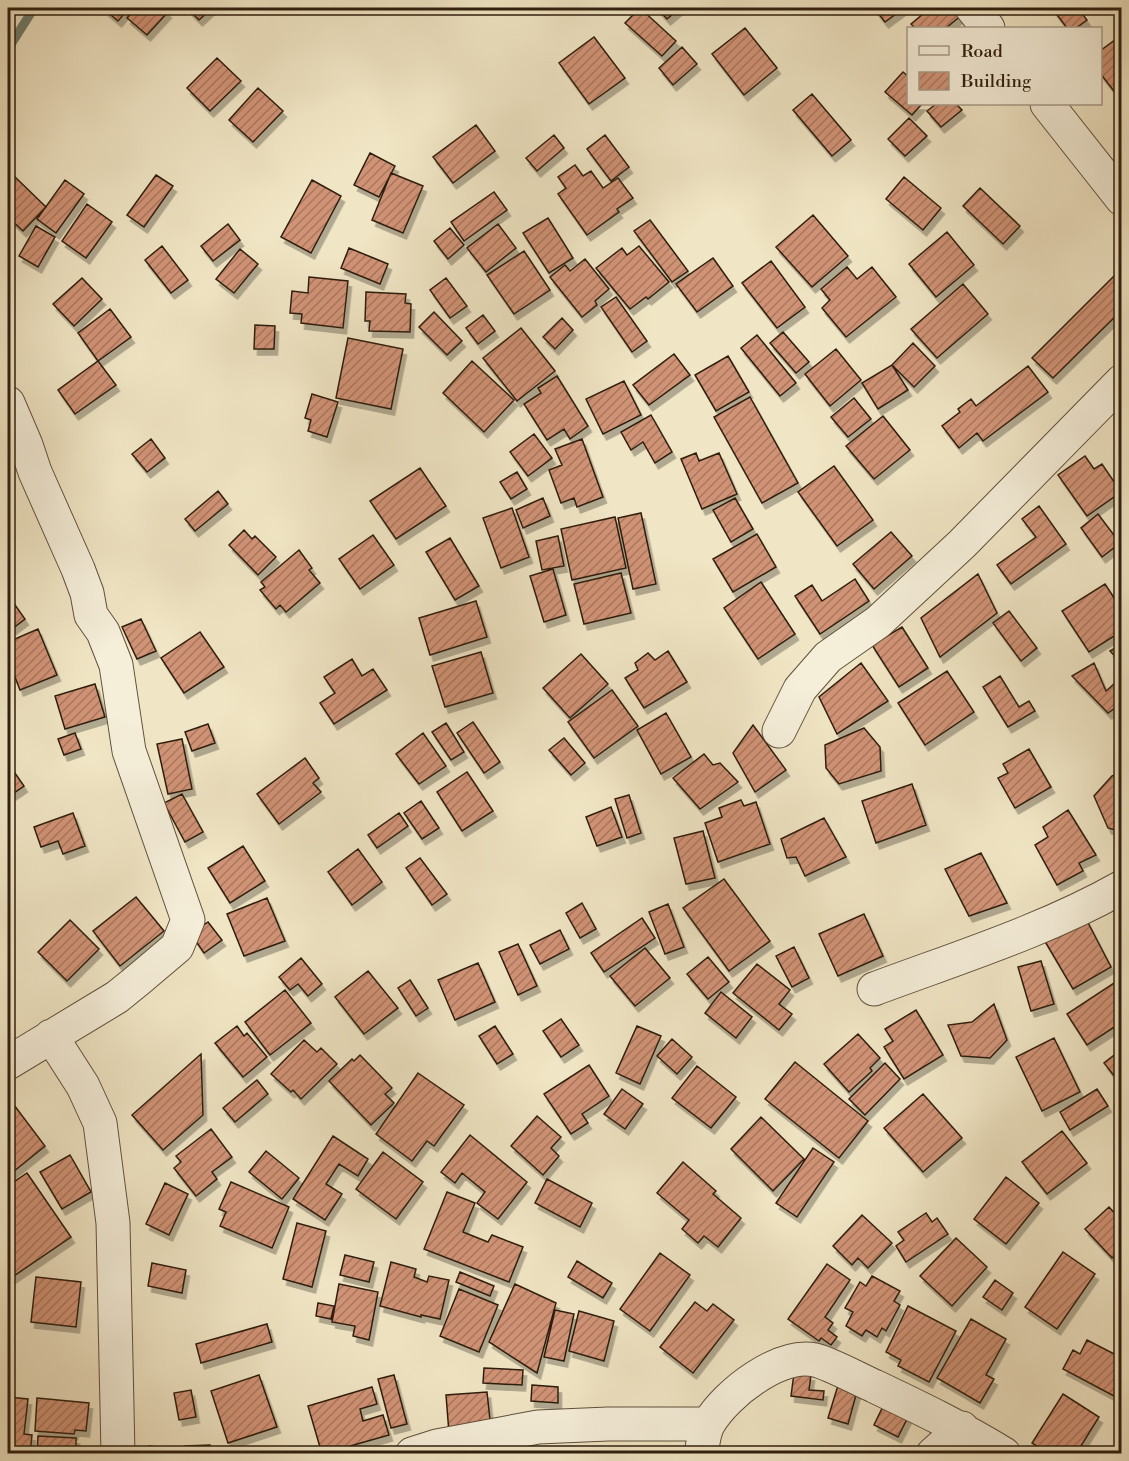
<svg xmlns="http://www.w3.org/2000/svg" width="1129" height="1461" viewBox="0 0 1129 1461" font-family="'Libre Bodoni',serif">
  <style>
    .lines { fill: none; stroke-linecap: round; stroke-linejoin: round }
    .stream { stroke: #6f7f70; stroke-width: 9 }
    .building { fill: url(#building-hatch); stroke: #2f1f0e; stroke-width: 1.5; filter: url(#shadow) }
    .minor-casing { stroke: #5f503c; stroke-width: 35 }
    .minor { stroke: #f5eed9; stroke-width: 33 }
  </style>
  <defs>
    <pattern id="building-hatch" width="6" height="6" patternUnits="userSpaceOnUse" patternTransform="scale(1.5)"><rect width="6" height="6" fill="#d19376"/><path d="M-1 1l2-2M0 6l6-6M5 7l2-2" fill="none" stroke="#aa775f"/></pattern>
    <filter id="shadow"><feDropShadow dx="3.5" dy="6" stdDeviation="0" flood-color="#0004"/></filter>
  </defs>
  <rect width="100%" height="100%" fill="#f0e5c4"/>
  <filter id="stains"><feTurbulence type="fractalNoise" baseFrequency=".00333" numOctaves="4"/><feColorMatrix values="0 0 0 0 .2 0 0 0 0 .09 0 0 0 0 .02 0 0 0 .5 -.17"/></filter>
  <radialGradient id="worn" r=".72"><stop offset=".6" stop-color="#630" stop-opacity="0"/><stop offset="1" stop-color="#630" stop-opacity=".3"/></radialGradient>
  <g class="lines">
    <path class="stream" d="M8,49L34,8"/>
  </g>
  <path class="building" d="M106,8H129L118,21L105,10Z
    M136,8H163L168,12L147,35L127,18Z
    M187,8H212L199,20Z
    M640,8L676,41L662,56L625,23Z
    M657,8H680L667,19Z
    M874,8H904L885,22Z
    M930,8H958L963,14L946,28H915L911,24Z
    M1052,8H1078L1087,20L1076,28H1067Z
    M745,28L777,68L744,95L712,54Z
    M594,37L625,78L589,104L559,63Z
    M1119,37L1122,40V98L1120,99L1100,73V51Z
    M682,47L697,64L673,85L659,68Z
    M217,58L241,81L210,111L187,88Z
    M903,72L908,76V104H922L912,115L885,92Z
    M258,88L283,111L253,142L229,120Z
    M812,94L851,140L832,156L793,110Z
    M936,104H956L962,110L941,127L927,111Z
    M909,118L927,136L905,156L888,139Z
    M476,125L495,151L453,183L433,157Z
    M554,135L564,148L537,171L526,158Z
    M605,135L629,167L611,181L587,149Z
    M370,153L395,166L379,197L354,185Z
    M575,165L583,176L591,171L603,188L618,178L633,198L617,209L619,212L587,235L558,194L566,188L558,177Z
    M391,173L423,186L403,233L372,220Z
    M13,175L46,207L23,231L8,217V180Z
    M156,175L173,186L144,227L127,215Z
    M904,177L941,208L923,230L886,199Z
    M65,180L84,194L56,233L37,219Z
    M312,180L341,196L311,253L281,237Z
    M980,188L1020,226L1003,244L963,206Z
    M494,192L507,210L464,241L451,222Z
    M87,204L112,222L86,258L62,241Z
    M813,215L848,256L812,287L776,247Z
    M548,218L573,258L549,273L523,233Z
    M650,220L688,271L672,282L634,231Z
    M228,224L240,240L213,261L201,246Z
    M498,224L516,248L486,272L467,248Z
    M36,226L55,237L38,267L19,256Z
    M450,228L464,245L448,259L434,241Z
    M947,232L974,265L936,297L909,264Z
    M162,246L188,280L171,293L145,260Z
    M639,246L669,282L648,299L646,297L630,309L596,268L622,248L627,255Z
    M349,248L388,264L380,284L341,268Z
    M240,249L258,264L234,293L216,279Z
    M524,251L550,290L514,314L487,275Z
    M713,258L733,286L697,312L676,284Z
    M585,259L609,289L595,301L597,305L582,317L550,277L565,265L570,271Z
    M771,261L805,307L777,328L742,283Z
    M847,267L857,279L872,267L896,297L846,337L822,308L830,300L821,289Z
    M1122,268V310L1053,378L1032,358Z
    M309,277L348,281L343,328L301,323L302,314L290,313L292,291L308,293Z
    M82,278L102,299L74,326L53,304Z
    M446,278L467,306L450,318L430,290Z
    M963,284L988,314L937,358L911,329Z
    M366,292L406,294L405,303L411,304L410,332L369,331L370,321H365Z
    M616,297L647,341L632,352L601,307Z
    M110,309L131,337L98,361L78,333Z
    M434,312L462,341L447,355L419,327Z
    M483,315L495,331L478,344L466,328Z
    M562,318L573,330L555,349L543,337Z
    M255,325L275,326L274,349H254Z
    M521,328L555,371L517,401L483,358Z
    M783,332L809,362L796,373L770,343Z
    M757,335L796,383L780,396L741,348Z
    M348,338L403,349L391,409L336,398Z
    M913,343L935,366L914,387L892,365Z
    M836,349L861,380L830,406L805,374Z
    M674,354L690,375L649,405L633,385Z
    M728,356L749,392L716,411L695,375Z
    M98,361L116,385L75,414L58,390Z
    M472,361L514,400L484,432L443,393Z
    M892,365L908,390L878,409L862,383Z
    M1028,366L1048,392L983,441L977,433L959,448L942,426L960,412L958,409L971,399L976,406Z
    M557,376L588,426L570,439L564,429L547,440L524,404L541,393L538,388Z
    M624,381L641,415L603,434L586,399Z
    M312,394L338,402L327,437L308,431L311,420L305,418Z
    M750,397L798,483L762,503L714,417Z
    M854,398L871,419L848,437L831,417Z
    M651,415L672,452L655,463L643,442L631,450L621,432Z
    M883,416L910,450L874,479L846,446Z
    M534,434L552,458L528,476L510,452Z
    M151,439L165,458L147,472L132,454Z
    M582,439L603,497L577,507L574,498L561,503L549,470L562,465L555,449Z
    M696,453L699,461L719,453L737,494L702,509L681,459Z
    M1085,456L1094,469L1102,464L1121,492L1087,516L1058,475Z
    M834,466L873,520L837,546L798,492Z
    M420,468L446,506L396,539L370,501Z
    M517,472L527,489L511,499L500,482Z
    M218,491L228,504L195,531L185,519Z
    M543,498L550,516L523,528L516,510Z
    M735,498L753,529L731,542L713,510Z
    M1039,506L1066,544L1011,584L997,565L1036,537L1022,519Z
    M512,508L529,557L501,568L483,518Z
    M641,513L656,584L633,589L618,518Z
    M1098,514L1120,543L1102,557L1081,528Z
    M615,517L626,568L572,580L561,529Z
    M244,530L252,539L255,536L276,557L258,575L229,545Z
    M891,532L912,556L874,589L853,564Z
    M757,534L776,567L733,592L713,559Z
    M373,535L394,565L360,589L339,559Z
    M558,536L564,566L542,570L536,541Z
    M450,538L479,586L455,600L426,552Z
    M299,550L312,568L309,570L320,583L286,612L280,605L276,609L260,590L265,587L261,582Z
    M553,569L566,615L544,622L530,576Z
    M621,573L631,613L584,624L574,584Z
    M978,574L997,613L940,657L921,618Z
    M855,579L869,601L820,634L795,596L812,585L822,601Z
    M761,582L795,634L758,659L724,608Z
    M1105,584L1122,610V631L1089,652L1062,611Z
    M8,595L25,619L8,632Z
    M476,601L487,637L430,655L419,618Z
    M1009,611L1037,648L1021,661L993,623Z
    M141,619L156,651L137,659L122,627Z
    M902,627L928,668L899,687L872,645Z
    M38,629L57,675L20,690L8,659V642Z
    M200,632L224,667L184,693L161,658Z
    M1122,644V664L1110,651Z
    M668,651L687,682L644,708L625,678L638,670L635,663L648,653L655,660Z
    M481,652L493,693L445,707L432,666Z
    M581,654L608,684L570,718L543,688Z
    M352,659L362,676L373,669L387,690L334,724L320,703L335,693L324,677Z
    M861,663L888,701L837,734L819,697Z
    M1094,663L1106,691L1122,677V703L1108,713L1072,676Z
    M947,671L974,712L925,745L898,703Z
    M1000,676L1019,707L1029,701L1035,711L1008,727L983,687Z
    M95,684L105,717L65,729L55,696Z
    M612,690L638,726L594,758L568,722Z
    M666,713L691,757L661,774L637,730Z
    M473,722L500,762L484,773L457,733Z
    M446,723L464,752L451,760L432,732Z
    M208,724L215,743L192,751L185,732Z
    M753,725L786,770L755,792L733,753Z
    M864,728L880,747L881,771L839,784L826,768L825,745Z
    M75,733L81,749L64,755L58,739Z
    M423,733L446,766L419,784L396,754Z
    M564,738L585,763L571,775L549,750Z
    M182,739L192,789L168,794L157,744Z
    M1029,749L1051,787L1015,808L998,778L1008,773L1003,764Z
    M704,754L713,765L720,763L738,782L700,809L673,778Z
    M305,758L319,778L313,783L321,792L279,824L257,794Z
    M10,766L24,786L8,797V768Z
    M467,772L493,811L462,831L437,792Z
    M1122,773V832L1108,828L1094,796L1112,776Z
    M912,784L926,825L876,843L862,801Z
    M182,794L203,832L185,842L164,803Z
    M629,795L641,833L627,838L615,799Z
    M741,800L744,806L756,802L770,844L718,862L705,823L722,817L719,808Z
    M421,801L439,828L422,839L404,813Z
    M611,807L622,837L597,846L586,817Z
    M1068,810L1096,855L1079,863L1083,871L1057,885L1035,845L1048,837L1043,827Z
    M73,813L85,846L63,854L58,841L41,847L34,827Z
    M399,813L408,826L377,848L368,835Z
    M824,818L846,857L805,876L796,857L787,858L781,839Z
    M703,831L715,878L686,884L674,838Z
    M243,846L265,881L230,903L208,868Z
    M358,849L382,882L352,905L328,872Z
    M981,853L1007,903L969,916L945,869Z
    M420,858L447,894L432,905L406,868Z
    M724,879L770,941L729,971L683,908Z
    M136,897L164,931L120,966L93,931Z
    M267,898L285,941L244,956L227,914Z
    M582,903L596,929L580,938L566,913Z
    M668,904L684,947L665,954L649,912Z
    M864,914L883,956L838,976L819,934Z
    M1084,915L1111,967L1073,989L1043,938Z
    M642,918L655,938L604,972L591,953Z
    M70,920L99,949L67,981L38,952Z
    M208,922L222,940L204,953L191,934Z
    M560,930L569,949L540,964L530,945Z
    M518,944L537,986L518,995L499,952Z
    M794,947L809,978L792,987L776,956Z
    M645,948L670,978L635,1006L610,976Z
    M708,957L729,982L708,999L687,974Z
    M301,958L322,984L308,996L298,984L290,990L279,977Z
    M1041,961L1054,1004L1031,1011L1018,967Z
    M478,963L495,1002L455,1020L438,980Z
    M757,964L790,990L779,1004L792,1014L779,1030L733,993Z
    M368,971L398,1008L364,1034L335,997Z
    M410,980L428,1008L416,1016L398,988Z
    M1117,981L1122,989V1022L1087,1045L1067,1014Z
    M285,990L311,1023L270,1055L245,1022Z
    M721,992L752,1017L736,1038L705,1013Z
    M994,1004L1007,1040L990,1058L961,1056L948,1025L972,1022Z
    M916,1010L943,1055L904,1079L884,1047L893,1041L885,1029Z
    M561,1019L579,1045L561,1057L543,1031Z
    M237,1026L244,1036L247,1033L267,1057L243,1077L215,1043Z
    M495,1026L513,1054L497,1064L479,1036Z
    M637,1026L661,1036L640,1084L616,1073Z
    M858,1034L880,1058L870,1068L872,1071L849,1092L824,1064Z
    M1054,1038L1080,1092L1042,1111L1016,1057Z
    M672,1039L692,1057L677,1074L657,1056Z
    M304,1040L317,1052L321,1048L337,1064L301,1099L293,1090L291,1092L271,1074Z
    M1122,1049V1086L1104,1063Z
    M201,1054L203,1115L163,1150L132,1115Z
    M360,1055L392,1088L385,1094L394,1103L371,1125L329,1081L352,1059L354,1061Z
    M795,1062L868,1121L839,1158L765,1099Z
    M885,1063L900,1079L865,1115L849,1099Z
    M589,1065L609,1096L582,1114L588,1123L571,1134L544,1094Z
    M697,1066L736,1097L711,1128L672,1098Z
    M418,1073L464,1105L434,1146L427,1141L412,1161L376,1134Z
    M257,1080L268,1094L235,1122L223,1108Z
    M622,1089L643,1104L625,1129L604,1114Z
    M1097,1089L1108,1106L1070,1130L1060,1112Z
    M923,1094L962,1138L923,1172L884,1128Z
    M8,1097L45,1146L8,1176Z
    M537,1116L561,1137L551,1148L559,1156L543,1175L511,1146Z
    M761,1117L804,1159L773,1191L731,1149Z
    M211,1129L232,1157L212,1172L217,1179L196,1196L174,1168L181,1162L176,1156Z
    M1062,1131L1087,1163L1047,1194L1022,1162Z
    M470,1135L527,1182L498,1219L477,1203L485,1192L462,1173L455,1183L441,1172Z
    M333,1136L368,1159L358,1176L339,1164L326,1184L342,1194L325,1220L293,1199Z
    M813,1148L834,1162L797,1217L776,1203Z
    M266,1151L299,1178L282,1199L249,1172Z
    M383,1152L423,1182L396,1219L356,1189Z
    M70,1155L91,1192L62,1209L40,1172Z
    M683,1162L716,1191L713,1194L741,1218L718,1247L704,1236L698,1243L682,1229L689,1220L657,1193Z
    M27,1173L71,1237L8,1280V1186Z
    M1006,1177L1039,1203L1006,1244L974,1219Z
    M547,1179L592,1203L580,1227L535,1203Z
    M231,1182L289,1207L272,1248L220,1226L226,1212L219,1209Z
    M165,1183L188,1194L169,1235L146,1224Z
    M447,1192L475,1203L463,1232L488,1242L492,1235L523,1247L509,1282L424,1249Z
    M1109,1207L1122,1221V1249L1112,1258L1085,1229Z
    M926,1213L932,1222L937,1218L948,1234L906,1262L896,1246L904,1240L898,1232Z
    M862,1215L892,1243L868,1268L858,1258L852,1265L833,1246Z
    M297,1223L326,1231L312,1287L283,1279Z
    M956,1238L987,1267L952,1306L920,1276Z
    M1063,1252L1095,1274L1057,1329L1025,1307Z
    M660,1253L690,1275L650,1331L620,1309Z
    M345,1255L374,1262L369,1282L340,1275Z
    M577,1261L612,1283L603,1298L568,1277Z
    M391,1262L416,1269L414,1277L427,1282L429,1276L449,1280L440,1319L421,1315V1317L380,1306Z
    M152,1263L186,1270L182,1293L148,1286Z
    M827,1264L850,1280L825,1317L833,1323L828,1330L837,1337L831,1345L821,1338L819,1341L788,1319Z
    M460,1272L494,1286L490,1296L456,1282Z
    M872,1276L900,1291L894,1301L900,1305L886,1331L882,1328L877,1337L866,1330L862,1336L846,1326L853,1312L845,1308L860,1282L866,1286Z
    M36,1277L81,1282L76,1327L31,1322Z
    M995,1280L1013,1293L1002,1310L983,1297Z
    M339,1284L378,1292L369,1340L353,1336L355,1326L332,1322Z
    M515,1284L556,1303L537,1373L489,1342Z
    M459,1289L498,1305L479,1352L440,1336Z
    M695,1302L707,1311L713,1304L734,1320L693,1373L660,1347Z
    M318,1303L334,1306L331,1319L316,1316Z
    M908,1306L956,1331L929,1382L898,1366L901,1360L886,1352Z
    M555,1310L574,1314L564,1361L544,1357Z
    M579,1311L614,1321L604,1361L569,1351Z
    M971,1319L1006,1339L986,1375L994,1379L980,1403L937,1378Z
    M267,1324L272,1342L201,1363L196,1344Z
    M1087,1340L1122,1358V1367L1115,1380L1121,1384L1114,1396L1063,1369L1073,1350L1080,1354Z
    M484,1368L523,1370L522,1385L483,1383Z
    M794,1373L811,1375L809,1390L824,1391L823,1400L791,1396Z
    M259,1375L277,1427L228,1443L211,1391Z
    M394,1375L407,1424L391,1428L378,1379Z
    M840,1379L859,1384L848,1424L828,1418Z
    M532,1385L558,1387V1403L531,1401Z
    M372,1387L377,1404L360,1409L363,1421L383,1415L389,1435L322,1454L308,1406Z
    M191,1390L196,1417L179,1420L174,1393Z
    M487,1392L491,1429L449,1433L446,1395Z
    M1063,1394L1099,1417L1076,1454H1049L1032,1443Z
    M888,1396L912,1409L898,1437L874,1425Z
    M8,1397L28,1399L24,1434L32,1435L30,1454H8Z
    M37,1398L89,1403L86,1431L75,1430L74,1434L35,1431Z
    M38,1436L76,1438V1454H37Z
    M210,1445V1454H185V1446Z
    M149,1446L166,1448V1454H149Z"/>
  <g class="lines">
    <defs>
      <path id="minor" d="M972,8L988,28
        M1047,104L1122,199
        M8,403L26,445L35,472L78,569L87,593L91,615L103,632L116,665L129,751L188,920L177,947L138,980L117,997L8,1063
        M779,731L800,689L828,657L878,622L962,544L1122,381
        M874,989C957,958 1044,931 1122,887
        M51,1036L83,1086L100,1123L113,1223L118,1454
        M412,1454L437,1446L538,1427L608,1424H708
        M701,1454C703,1444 704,1431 709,1423C727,1393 779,1353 815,1360C831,1364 858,1379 874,1386C918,1407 962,1428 1004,1454
        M933,1454L962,1428"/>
    </defs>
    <use href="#minor" class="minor-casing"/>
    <use href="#minor" class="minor"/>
  </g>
  <rect width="1129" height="1461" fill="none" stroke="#f0e5c4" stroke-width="30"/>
  <rect x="9" y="9" width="1111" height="1443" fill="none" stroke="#2f1f0e" stroke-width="3"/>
  <rect x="15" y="15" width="1099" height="1431" fill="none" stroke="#2f1f0e" stroke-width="1.5"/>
  <rect x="907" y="27" width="195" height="78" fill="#f5eed9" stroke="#a69b88" stroke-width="1.5"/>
  <rect x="919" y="46" width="30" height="9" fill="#f5eed9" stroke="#a69b88" stroke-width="1.5"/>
  <text x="961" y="57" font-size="18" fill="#2f1f0e">Road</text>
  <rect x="919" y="72" width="30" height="18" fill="url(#building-hatch)" stroke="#a69b88" stroke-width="1.5"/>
  <text x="961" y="87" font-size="18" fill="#2f1f0e">Building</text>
  <rect width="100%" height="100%" filter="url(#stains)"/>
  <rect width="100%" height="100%" fill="url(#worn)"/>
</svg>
